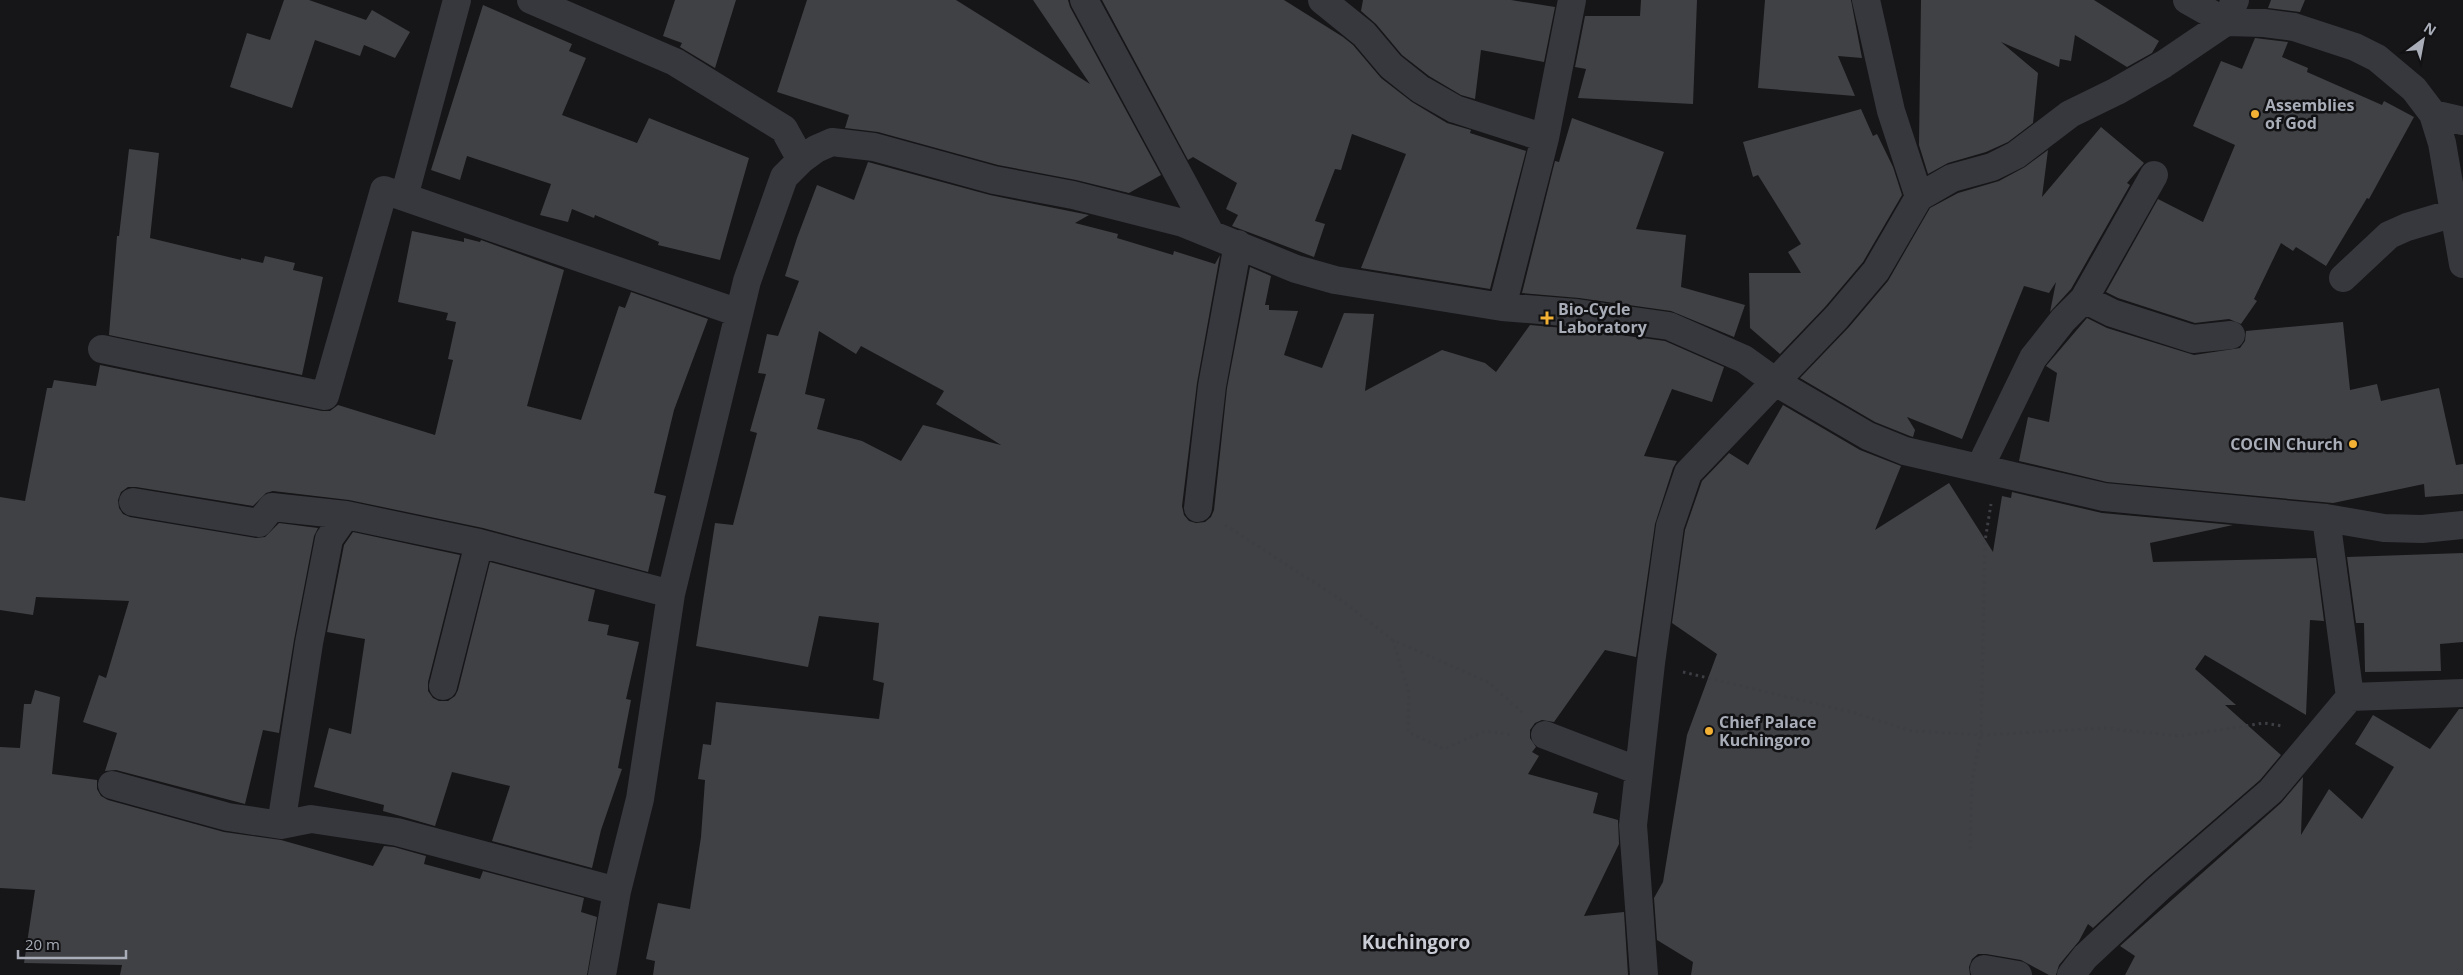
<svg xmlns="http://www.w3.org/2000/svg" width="2463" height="975" viewBox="0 0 2463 975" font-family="'Open Sans',sans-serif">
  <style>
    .building { fill: #404145; fill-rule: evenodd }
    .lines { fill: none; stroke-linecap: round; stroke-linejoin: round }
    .path { stroke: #3d3f44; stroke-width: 3; stroke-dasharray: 2.5 4; stroke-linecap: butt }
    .minor { stroke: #37383d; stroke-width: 28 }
    .poi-dot { fill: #f2b134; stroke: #111113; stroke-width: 2 }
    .labels { text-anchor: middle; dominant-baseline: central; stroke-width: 5; stroke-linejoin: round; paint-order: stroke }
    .poi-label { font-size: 16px; font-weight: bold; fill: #a8adb8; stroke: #111113; text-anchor: start }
    .quarter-label { font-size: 19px; font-weight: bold; fill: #c9ccd4; stroke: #111113 }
  </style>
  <rect width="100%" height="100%" fill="#161618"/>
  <path class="building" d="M284,0H309L366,20L372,10L410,32L395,58L364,45L360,56L315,40L292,108L230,87L247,33L270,40Z
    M675,0H736L715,68L680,47L682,43L663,36Z
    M807,0H956L1090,84L1033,0H1068L1070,7L1161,175L1129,193L1076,180L998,165L878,132L845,128L849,115L777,92Z
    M1102,0H1284L1343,37L1353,45L1381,78L1412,102L1447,123L1471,130L1470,133L1526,151L1490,289L1361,268L1406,154L1352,134L1341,170L1335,169L1315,221L1325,224L1314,257L1232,226L1238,215L1226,209L1237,183L1193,157L1188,160Z
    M1363,0H1511L1555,7L1544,62L1481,50L1475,99L1461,95L1429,76L1402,55L1376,24L1361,11Z
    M1641,0H1697L1693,104L1578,98L1586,69L1575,67L1585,16H1640Z
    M1765,0H1851L1862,58L1838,56L1855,96L1758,88Z
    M1921,0H2094L2159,41L2152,53L2127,67L2075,35L2071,61L2060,59L2059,67L2001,42L2038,73L2033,123L2008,142L1986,152L1948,163L1928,174L1919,145Z
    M2271,0H2305L2300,12L2268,8Z
    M483,5L572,44L569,51L586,58L562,115L637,143L649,118L749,158L720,260L658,245L659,242L595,215L594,218L572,209L568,222L540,215L551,184L467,156L460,180L431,170Z
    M2255,38L2288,42L2282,57L2308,68L2307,72L2382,105L2384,101L2414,117L2369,199L2367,198L2326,266L2296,247L2293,251L2281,243L2254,299L2257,301L2241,324L2229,319L2195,323L2118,298L2106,292L2158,199L2203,222L2235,145L2193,126L2221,61L2242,69Z
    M1861,109L1873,136L1877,134L1893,167L1902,195L1863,262L1825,307L1780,354L1750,328L1749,273H1801L1788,252L1801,244L1758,175L1753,177L1743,142Z
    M1572,118L1664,152L1636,229L1686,235L1681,287L1745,305L1734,337L1671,311L1579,298L1522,293L1555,161L1559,162Z
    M2101,127L2144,163L2127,183L2130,185L2071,289L2050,312L2056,282L2049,293L2024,286L1962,439L1907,417L1915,430L1913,437L1910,436L1875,422L1800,378L1849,327L1888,281L1930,208L1958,193L1999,181L2025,167L2048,150L2042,197Z
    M129,149L159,153L150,238L241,260V258L263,263L265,256L295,263L293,270L323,277L302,375L109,335L117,236H119Z
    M868,162L990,195L1089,215L1075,223L1118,234L1117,238L1173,255L1174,251L1215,264L1220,255L1197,383L1182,506L1184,515L1189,521L1196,523L1205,522L1211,517L1214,510L1227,388L1250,267L1271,276L1265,305H1269V310L1298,311L1284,355L1322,368L1344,313L1374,314L1365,391L1442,350L1485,363L1496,372L1530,325L1575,329L1665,341L1724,367L1712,402L1672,389L1644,456L1677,461L1673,468L1655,524L1636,657L1605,650L1554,722L1542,720L1535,723L1530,730V738L1536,747L1532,752L1539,756L1528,774L1598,793L1593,813L1618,820L1619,844L1584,916L1624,912L1628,975H653L655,961L646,959L658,903L690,909L701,837L705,780L698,779L703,744L711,745L716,702L879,719L884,683L873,680L879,623L819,616L808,667L696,646L715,523L733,525L757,433L750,431L766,374L758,373L767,334L778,336L799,281L785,276L797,238L817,185L854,200ZM819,331L856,354L861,346L944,391L936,404L1001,445L923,425L901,461L862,441L817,429L825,399L805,394Z
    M412,231L464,242V238L480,242L481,240L564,270L527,406L581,420L619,306L625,308L631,292L708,319L674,410L654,493L666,496L648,572L483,528L349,500L273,491L266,493L253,506L136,487H128L121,492L118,500L119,508L123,514L130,517L256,538L265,537L279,523L318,528L314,536L294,640L279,733L263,730L245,804L116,770L105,771L117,733L83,722L99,675L106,678L129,601L36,597L33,615L0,610V497L25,501L47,388H52L54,380L96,386L100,365L322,411H330L338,405L435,435L453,360L448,359L456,322L446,320L448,313L398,302Z
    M2087,318L2107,328L2194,355L2240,348L2245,341L2246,331L2343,322L2350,390L2377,384L2381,401L2439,388L2456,465L2463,464V494L2425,497L2424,484L2333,503L2107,482L2019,461L2028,417L2049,422L2057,373L2046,366Z
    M1783,405L1860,450L1901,466L1875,530L1949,483L1993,552L2002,496L2011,498L2012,492L2102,513L2233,525L2150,543L2153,562L2316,558L2324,621L2310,620L2306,715L2205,655L2195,669L2236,705H2225L2281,755L2260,780L2149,876L2093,928L2088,924L2079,941L2059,965L2056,975H2049L2021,960L1986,954H1978L1972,959L1969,967L1970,975H1691L1693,962L1657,940L1654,898L1663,882L1687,735L1717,654L1672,623L1685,530L1702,481L1729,453L1748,465Z
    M353,532L460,555L428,682V691L433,698L439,701H448L455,696L458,690L490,562L595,590L588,621L609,625L607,635L639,642L626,699L631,700L618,768L622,769L601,830L592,868L492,841L510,786L452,772L435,826L383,811L384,805L314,787L329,728L351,734L365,639L327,632L344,545Z
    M2463,553V642L2440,644L2441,671L2365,672L2364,623H2356L2347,557Z
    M35,690L60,697L52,774L97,780V789L101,796L108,800L224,832L281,840L373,866L384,846L394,847L426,856L424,864L480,879L483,871L584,898L581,912L597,917L587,975H120L122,965L24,963L35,890L0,888V747L20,748L24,704H31Z
    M2459,709H2463V975H2125L2135,956L2120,946L2281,803L2303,777L2301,835L2329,789L2362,819L2394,767L2355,744L2373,715L2430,749Z"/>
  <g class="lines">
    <path class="path" d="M1225,525L1337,597L1393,640L1488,682L1523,713
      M1393,640L1409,693L1408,732L1444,749L1485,731L1513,735
      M1683,672L1855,713L1911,731L1984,735L2105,728L2179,736L2264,723L2282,726
      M1970,849L1972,780L1981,735L1985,541L1991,504"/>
    <path class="minor" d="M531,0L675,62L784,129L801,160
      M1084,0L1210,233
      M1322,0L1364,34L1391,66L1420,89L1455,109L1545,138
      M1866,0L1891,111L1919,197
      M2187,0L2226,22L2264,23L2294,27L2355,47L2377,58L2414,89L2433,114L2442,143L2463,264
      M2433,114L2463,121
      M404,197L457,0
      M2343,278L2389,235L2407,227L2454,213
      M2084,299L2112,313L2193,339L2231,335
      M1502,307L1545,138L1572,0
      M102,349L325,396L384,190L739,313
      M1980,467L2033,358L2063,320L2084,299L2154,175
      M133,502L259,523L272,507L346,515L479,543L671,594
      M1198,508L1212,386L1238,244
      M443,686L479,543
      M2350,697L2463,693
      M1545,735L1639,771
      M112,785L228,817L281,825L311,819L397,832L617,891
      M281,825L309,643L329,539L346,515
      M1984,969L2018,975
      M602,975L617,891L640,799L671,594L747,281L784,177L801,160L816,149L832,142L874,147L994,180L1073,195L1183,223L1296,269L1335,280L1502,307L1577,313L1669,326L1744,359L1777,383L1868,436L1905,451L2104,497L2326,518L2384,528L2422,529L2463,525
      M1644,975L1633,825L1651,663L1670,526L1688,473L1837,317L1876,271L1919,197L1952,178L1992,167L2016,155L2070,114L2117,91L2164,64L2226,22L2235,0
      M2071,975L2085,957L2159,888L2271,791L2350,697L2326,518"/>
  </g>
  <g class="poi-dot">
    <circle cx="2255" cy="114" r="5"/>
    <path d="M1544.5 310.5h5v5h5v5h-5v5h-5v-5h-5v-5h5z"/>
    <circle cx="2353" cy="444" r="5"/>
    <circle cx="1709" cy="731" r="5"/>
  </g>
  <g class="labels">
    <g class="poi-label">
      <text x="2265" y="105">Assemblies<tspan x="2265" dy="18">of God</tspan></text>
      <text x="1558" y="309">Bio-Cycle<tspan x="1558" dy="18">Laboratory</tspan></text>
      <text x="2343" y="444" text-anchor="end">COCIN Church</text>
      <text x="1719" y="722">Chief Palace<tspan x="1719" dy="18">Kuchingoro</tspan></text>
    </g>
    <g class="quarter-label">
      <text x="1416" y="942">Kuchingoro</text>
    </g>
  </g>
  <g transform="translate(2423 40) rotate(32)" stroke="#111113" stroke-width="4" paint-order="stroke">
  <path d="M0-4L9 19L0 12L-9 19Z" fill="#a8adb8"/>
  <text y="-8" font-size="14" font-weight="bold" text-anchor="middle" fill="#a8adb8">N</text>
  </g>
  <path d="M18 950v8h108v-8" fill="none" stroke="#a8adb8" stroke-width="2.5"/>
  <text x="25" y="950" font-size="15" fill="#a8adb8" stroke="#111113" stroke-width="4" paint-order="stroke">20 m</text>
</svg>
